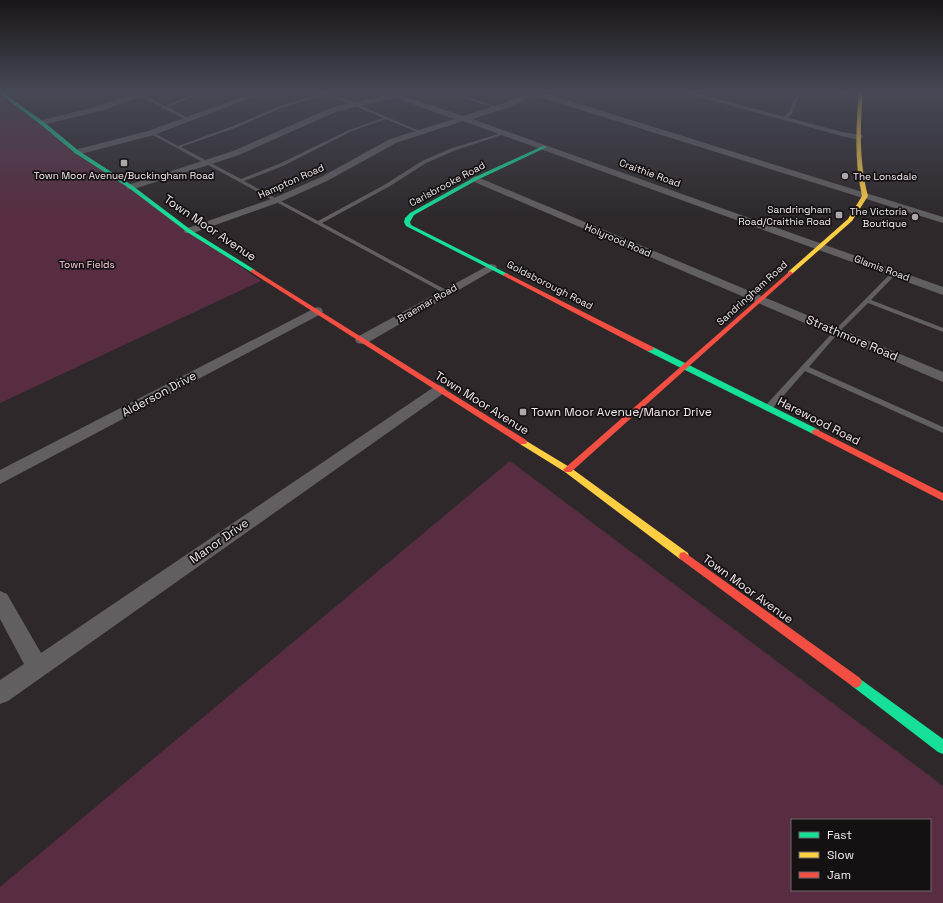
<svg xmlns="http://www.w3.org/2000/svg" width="943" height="903" viewBox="0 0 943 903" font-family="'Space Grotesk',sans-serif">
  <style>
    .green { fill: #582d41; fill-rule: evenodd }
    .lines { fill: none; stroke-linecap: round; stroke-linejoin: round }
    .lane { fill: #625f61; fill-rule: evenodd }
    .street { fill: #625f61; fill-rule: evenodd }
    .fast { fill: #16e098; fill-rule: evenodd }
    .slow { fill: #ffcf43; fill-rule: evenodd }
    .jam { fill: #f24e42; fill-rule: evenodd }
    .poi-dot { fill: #aea7aa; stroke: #151012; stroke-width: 1.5 }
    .labels { text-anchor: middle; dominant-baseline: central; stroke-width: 3.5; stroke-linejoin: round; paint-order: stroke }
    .far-street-label { font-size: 10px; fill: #f3ebee; stroke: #151012 }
    .far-poi-label { font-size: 10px; fill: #f3ebee; stroke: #151012; text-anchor: end }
    .far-park-label { font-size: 10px; fill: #fdd1e3; stroke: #151012 }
    .street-label { font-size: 12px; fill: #f3ebee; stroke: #151012 }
    .poi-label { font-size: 12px; fill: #f3ebee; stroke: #151012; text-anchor: start }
  </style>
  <rect width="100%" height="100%" fill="#2e282b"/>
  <path class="green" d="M0,96L261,281L0,403Z
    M510,461L943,786V903H0V887ZM792,820H930V890H792Z"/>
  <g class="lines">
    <path class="lane" d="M76,91H81L85,94L95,91H102L84,96Z
      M201,91H207L168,107L190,119L189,121L164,109H162V107L139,95L142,94L165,106Z
      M321,91H327L422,132L419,133L386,119L352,131L283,166L244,181L318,221L386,184L422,161L452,148L505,132L508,133L456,150L426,163L390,186L322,223L448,291V293H444L149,133L152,132L178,146L233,126L282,105L324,93ZM327,94L383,118L349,130L279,164L241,179L181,147L235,128L284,107Z
      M444,91H450L500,108L497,109Z
      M803,91H807C804,94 799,97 797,101C793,109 793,119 782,120V118L789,112L794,99Z
      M894,271L896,272V274L871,300L943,328V332L868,303L839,332L809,367L943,427V433L805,371L771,410H765L764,408L765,406L835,330L892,272Z"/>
    <path class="street" d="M144,91H155L104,110L42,125L38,123L39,121L98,106Z
      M258,91H268L154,135L77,155L73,152L74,150L148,131Z
      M379,91H389L463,116L504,103L526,93L525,91H538L943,217V223L533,95L510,107L472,119L943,287V295L463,121L396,143L327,181L280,202L193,233H185L184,231L185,229L274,198L321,177L390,139L454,119L395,98L338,111L239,155L134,189H128L126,187L128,185L233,151L333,107L387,95Z
      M676,91H688L842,132L862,135L863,137L859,140L842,136Z
      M830,91H844L864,95L865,97L861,99Z
      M475,176L943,372V382L472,181L470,179Z
      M491,264L495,265L497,267L495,269L367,343L362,344L357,343L355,340L357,337Z
      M317,307L321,308L323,311L321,314L0,484V470Z
      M439,385L444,387L446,390L444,393L8,701L0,704V680L24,664L0,619V591L7,594L41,653L434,387Z"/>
    <path class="fast" d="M0,91L44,122L79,151L133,186L191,230L255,270V272H251L187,232L129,188L75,153L40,124L0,94Z
      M543,146L547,147L477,180L414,215L410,222L411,225L508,274V276H504L406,226L404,222L405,218L410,213L473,178Z
      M647,347H653L819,430L820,432L816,435L813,434L647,351Z
      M856,676L943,739V754L938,752L852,686L850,682L852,678Z"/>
    <path class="slow" d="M859,91H863C860,127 859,161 868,196L852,221L792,274H788V272L848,219L862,196C854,161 856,127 859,91Z
      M523,439L571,468L688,553L689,556L688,559L684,560L680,559L565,472L520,444L519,442L520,440Z"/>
    <path class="jam" d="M253,269L526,440L527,442L526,444H520L251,272L250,271Z
      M790,271L793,273L792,274L571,472H565L563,470L565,468Z
      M506,273L653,347L654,349L650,351H647L504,276L503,275Z
      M816,429L943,493V501L813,434L812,432L813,430Z
      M684,552L860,678L862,682L860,686L856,688L852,686L680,559L679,556L680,553Z"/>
  </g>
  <linearGradient id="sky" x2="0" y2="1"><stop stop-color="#191618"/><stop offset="0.42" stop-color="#464855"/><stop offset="1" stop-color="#464855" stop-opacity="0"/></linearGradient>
  <rect width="943" height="218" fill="url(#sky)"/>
  <g class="poi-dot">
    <rect x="120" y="159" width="8" height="8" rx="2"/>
    <circle cx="845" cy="176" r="4"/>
    <rect x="835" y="211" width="8" height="8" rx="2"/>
    <circle cx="915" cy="217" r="4"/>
    <rect x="519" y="408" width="8" height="8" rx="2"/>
  </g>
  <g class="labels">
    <g class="far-street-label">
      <text transform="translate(650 173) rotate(20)">Craithie Road</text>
      <text transform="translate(291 181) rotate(-24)">Hampton Road</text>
      <text transform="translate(447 184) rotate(-28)">Carisbrooke Road</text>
      <text transform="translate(618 240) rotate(23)">Holyrood Road</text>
      <text transform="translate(882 268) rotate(20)">Glamis Road</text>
      <text transform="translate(550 285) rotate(27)">Goldsborough Road</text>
      <text transform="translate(752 293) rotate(-42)">Sandringham Road</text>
      <text transform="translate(427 303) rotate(-30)">Braemar Road</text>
    </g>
    <g class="far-poi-label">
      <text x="124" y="175" text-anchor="middle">Town Moor Avenue/Buckingham Road</text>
      <text x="853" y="176" text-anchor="start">The Lonsdale</text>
      <text x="831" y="209">Sandringham<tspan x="831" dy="12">Road/Craithie Road</tspan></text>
      <text x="907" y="211">The Victoria<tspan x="907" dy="12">Boutique</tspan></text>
    </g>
    <g class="far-park-label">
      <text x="87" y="264">Town Fields</text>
    </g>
    <g class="street-label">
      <text transform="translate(210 228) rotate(34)">Town Moor Avenue</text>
      <text transform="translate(852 338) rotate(23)">Strathmore Road</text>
      <text transform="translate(159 394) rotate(-28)">Alderson Drive</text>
      <text transform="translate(482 403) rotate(32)">Town Moor Avenue</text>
      <text transform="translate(819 421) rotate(27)">Harewood Road</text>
      <text transform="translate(219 541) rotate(-35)">Manor Drive</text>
      <text transform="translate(748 589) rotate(36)">Town Moor Avenue</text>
    </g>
    <g class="poi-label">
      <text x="531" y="412">Town Moor Avenue/Manor Drive</text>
    </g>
  </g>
  <rect x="791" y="819" width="140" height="72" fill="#151012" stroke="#6e686a"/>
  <rect x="799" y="832" width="20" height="6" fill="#16e098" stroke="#6e686a"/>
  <text x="827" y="839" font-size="12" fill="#f3ebee">Fast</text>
  <rect x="799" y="852" width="20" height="6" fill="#ffcf43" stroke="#6e686a"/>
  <text x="827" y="859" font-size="12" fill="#f3ebee">Slow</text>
  <rect x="799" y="872" width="20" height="6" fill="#f24e42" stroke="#6e686a"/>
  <text x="827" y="879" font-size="12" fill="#f3ebee">Jam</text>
</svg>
